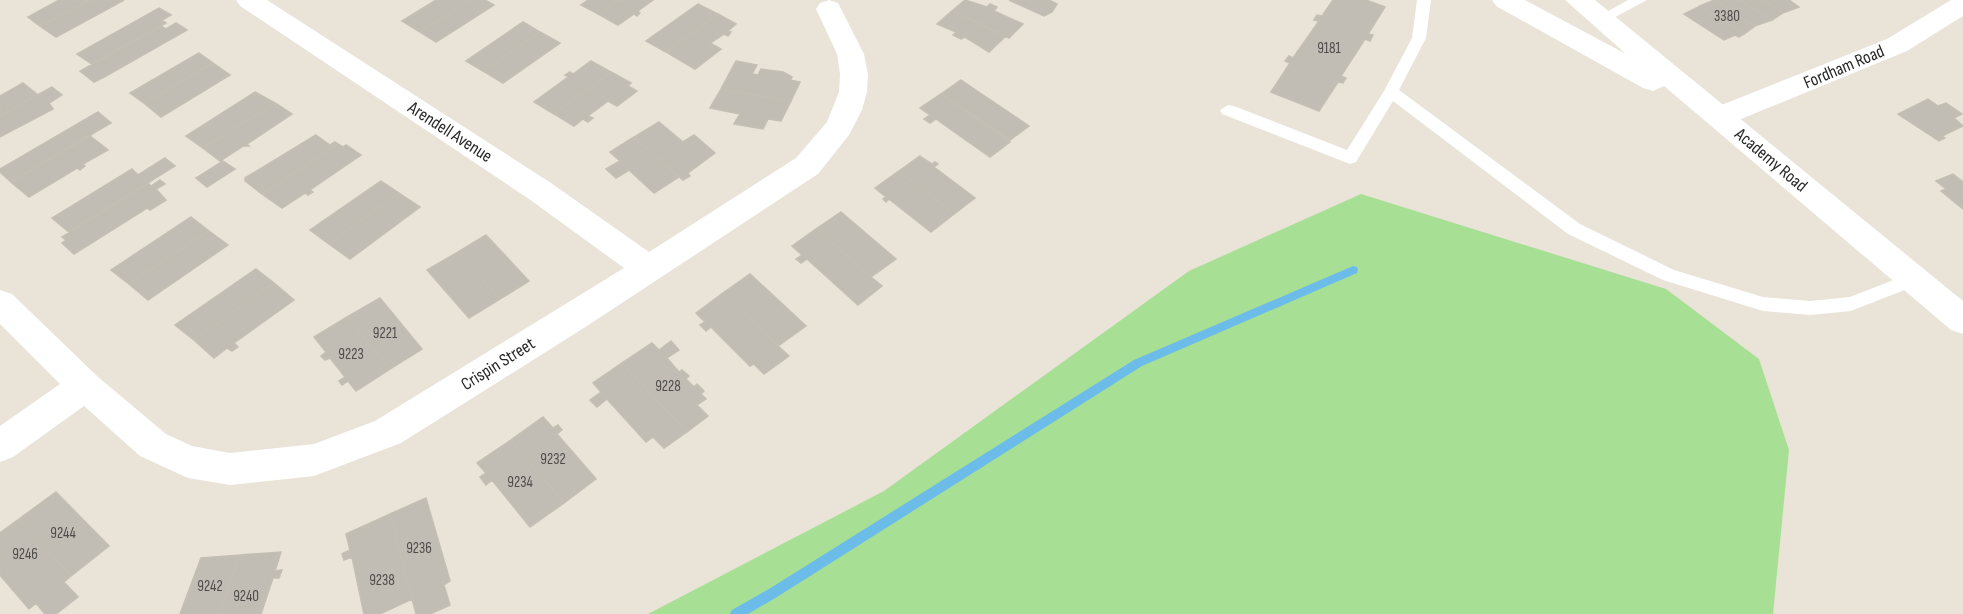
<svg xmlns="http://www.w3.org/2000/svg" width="1963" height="614" viewBox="0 0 1963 614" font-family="'Sofia Sans Condensed',sans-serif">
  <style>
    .green { fill: #a7df95 }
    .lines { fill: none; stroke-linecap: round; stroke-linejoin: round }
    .stream { fill: #6cbcea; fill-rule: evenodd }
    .building { fill: #c1bdb5; stroke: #c4bfb2; stroke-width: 1.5 }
    .service { fill: #fff; fill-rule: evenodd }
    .minor { fill: #fff; fill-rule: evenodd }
    .secondary { fill: #fff; fill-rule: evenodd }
    .labels { text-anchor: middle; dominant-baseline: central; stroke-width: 5; stroke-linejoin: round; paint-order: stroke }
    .number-label { font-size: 15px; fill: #4e4c4a }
    .street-label { font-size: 18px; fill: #272727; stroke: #fff }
  </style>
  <rect width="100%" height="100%" fill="#e9e3d8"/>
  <path class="green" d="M1361,194L1666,289L1759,359L1789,450L1773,614H648L884,491L1189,271Z"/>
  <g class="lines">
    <path class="stream" d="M1353,266L1357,267L1358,270L1357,273L1142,366L777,597L748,614H730L732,610L769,589L1134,360Z"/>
  </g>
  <path class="building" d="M59,0H90L40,26L28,17Z
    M90,0H124L56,37L40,26Z
    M436,0H470L420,32L402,21Z
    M470,0H485L494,5L436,42L420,32Z
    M588,0H619L598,14L581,5Z
    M619,0H653L638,11L640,13L637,16L634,14L618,25L598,14Z
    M965,0L987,7L990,4L997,7L994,11L1023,24L1009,38L952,11Z
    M1009,0H1049L1057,4L1052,12L1044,16Z
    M1333,0H1366L1385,7L1368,34L1373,35L1370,41L1365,39L1341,76L1346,78L1343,83L1338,82L1319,111L1271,92L1290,63L1285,61L1289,56L1293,58L1319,21L1314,20L1317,15L1322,16Z
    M1714,0H1740L1772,20L1755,26Z
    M1714,0L1755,26L1744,34L1700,6Z
    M1740,0H1763L1783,13L1772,20Z
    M1763,0H1789L1799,7L1783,13Z
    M698,4L718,14L666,52L646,41Z
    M1700,6L1744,34L1739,37L1735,35L1724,40L1684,14Z
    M159,8L171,15L157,23L163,21L166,23L92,64L77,54Z
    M952,11L1006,36L989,52L965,37L961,39L953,35L956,32L937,24Z
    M718,14L736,24L728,31L731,32L728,36L724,34L710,43L721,49L695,69L666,52Z
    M523,22L540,32L483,71L466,61Z
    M176,23L187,30L106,76L94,82L80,71L161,26L166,29Z
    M540,32L560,43L503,83L483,71Z
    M199,53L213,63L144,103L130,93Z
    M591,61L611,72L554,114L534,102L568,77L565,75L570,72L573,74Z
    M736,61L757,65L752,74L758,75L761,69L783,72L792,77L790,80L800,82L791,101L721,89Z
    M213,63L230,75L161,117L144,103Z
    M611,72L631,83L628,86L637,91L617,106L608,101L588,116L593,118L588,122L583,119L574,126L554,114Z
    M961,80L1029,126L1010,140L941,94Z
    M23,83L38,95L0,116V96Z
    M52,87L62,95L49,103L53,109L0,137V116Z
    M721,89L791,101L781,121L768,119L763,129L734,124L740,114L710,108Z
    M255,92L275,103L203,148L186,136Z
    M941,94L996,132L1010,142L990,157L936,119L930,123L924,119L930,115L920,108Z
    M1928,99L1938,106L1946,103L1962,114L1954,118L1963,126L1942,136L1945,138L1939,141L1898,114Z
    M275,103L292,114L247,144L249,146H243L220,161L203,148Z
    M98,112L111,123L11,182L0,172V169Z
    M659,122L683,142L694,135L715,153L688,173L690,176L683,180L634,137Z
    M89,135L108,150L83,164L85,166L80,170L77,168L29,197L11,182Z
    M316,135L330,145L335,142L338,144L262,194L245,181V178Z
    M634,137L679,177L654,193L629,170L616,178L606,169L620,161L610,152Z
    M338,144L343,147L346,145L361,155L310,190L313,192L308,195L305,193L282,208L262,194Z
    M920,156L932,164L935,162L938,164L934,167L975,198L954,214L899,171Z
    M165,158L175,166L69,232L52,218L132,169L138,175Z
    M223,161L235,169L207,187L196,178Z
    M899,171L954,214L931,232L889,199L886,202L883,199L886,197L875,188Z
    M1953,174L1963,182V209L1941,191L1946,189L1936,181Z
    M160,180L165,184L156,189L166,200L150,210L147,208L74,254L62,243L66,240L62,237L148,183L151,186Z
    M381,181L399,193L329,244L310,230Z
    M399,193L420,207L350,259L329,244Z
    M841,212L896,259L871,277L816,229Z
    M191,217L209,231L129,284L111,270Z
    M816,229L871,277L882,286L858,305L807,259L801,263L796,259L802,255L792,246Z
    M209,231L228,245L148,300L129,284Z
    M486,235L529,281L500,299L458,252Z
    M458,252L500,299L469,318L427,270Z
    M256,269L274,283L194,340L175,325Z
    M750,274L806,326L778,346L723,293Z
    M274,283L294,300L234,343L238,347L232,351L227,348L214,358L194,340Z
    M723,293L778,346L789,356L764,374L754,364L750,366L711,327L706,331L700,325L705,322L696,313Z
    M380,298L422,349L390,369L347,317Z
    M347,317L390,369L356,391L348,381L342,385L339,381L345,377L330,358L325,360L321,356L326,352L314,337Z
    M671,341L679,350L667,358L679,372L682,370L689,376L686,379L694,387L697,384L704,391L701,394L706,399L697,405L708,416L687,432L622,363L652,343L659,350Z
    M622,363L687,432L664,448L653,437L646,442L607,399L597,407L590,400L601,392L593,383Z
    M543,417L553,428L558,425L562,430L557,434L596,479L564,503L511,440Z
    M511,440L564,503L530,527L492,480L486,485L480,477L486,473L477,463Z
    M56,492L109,546L71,576L19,519Z
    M426,498L450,581L444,585L450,605L430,614H416L390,514Z
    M390,514L412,599L380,614H364L352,557L344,560L342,554L350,550L346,534Z
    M19,519L71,576L64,582L78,597L56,614H45L36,603L29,609L0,575V533Z
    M281,552L275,571L282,570L279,578H273L261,614H220L240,555Z
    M240,555L220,614H180L201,558Z"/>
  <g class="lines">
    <path class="service" d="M1417,0H1431L1426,38L1399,90L1580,224L1674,270L1763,297L1810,301L1850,297L1914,272L1920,274L1923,279L1920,284L1851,311L1810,315L1763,311L1663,280L1568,234L1393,101L1356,162L1350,164L1222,114L1220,110L1228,105L1234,106L1347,150L1384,91L1412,38Z
      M1628,0H1647L1606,22H1596L1594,19Z"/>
    <path class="minor" d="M236,0H267L551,183L649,252L796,158L827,122L839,92L840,74L837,54L816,9L820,3L829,0L838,3L864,54L868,74L867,92L862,110L849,135L818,174L587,326L401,443L314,476L230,485L188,478L140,456L84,406L13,457L0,462V426L60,384L0,324V290L12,294L97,376L166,434L192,446L230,453L314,444L375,421L624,268L529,199L240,6Z
      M1951,0H1963V16L1907,51L1729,124L1719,127L1709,124L1705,117L1709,110L1887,39Z"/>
    <path class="secondary" d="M1492,0H1525L1626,54L1565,0H1595L1963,301V334L1951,330L1664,86L1653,91L1643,88L1496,6Z"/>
  </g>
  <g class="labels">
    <g class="number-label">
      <text x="1727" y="16">3380</text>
      <text x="1329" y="48">9181</text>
      <text x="385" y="333">9221</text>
      <text x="351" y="354">9223</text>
      <text x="668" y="386">9228</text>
      <text x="553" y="459">9232</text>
      <text x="520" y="482">9234</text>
      <text x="63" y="533">9244</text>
      <text x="419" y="548">9236</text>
      <text x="25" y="554">9246</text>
      <text x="382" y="580">9238</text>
      <text x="210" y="586">9242</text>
      <text x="246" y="596">9240</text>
    </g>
    <g class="street-label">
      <text transform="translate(1844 67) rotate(-23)">Fordham Road</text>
      <text transform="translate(450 132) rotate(33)">Arendell Avenue</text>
      <text transform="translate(1771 160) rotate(40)">Academy Road</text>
      <text transform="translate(498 364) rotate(-32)">Crispin Street</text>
    </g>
  </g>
</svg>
